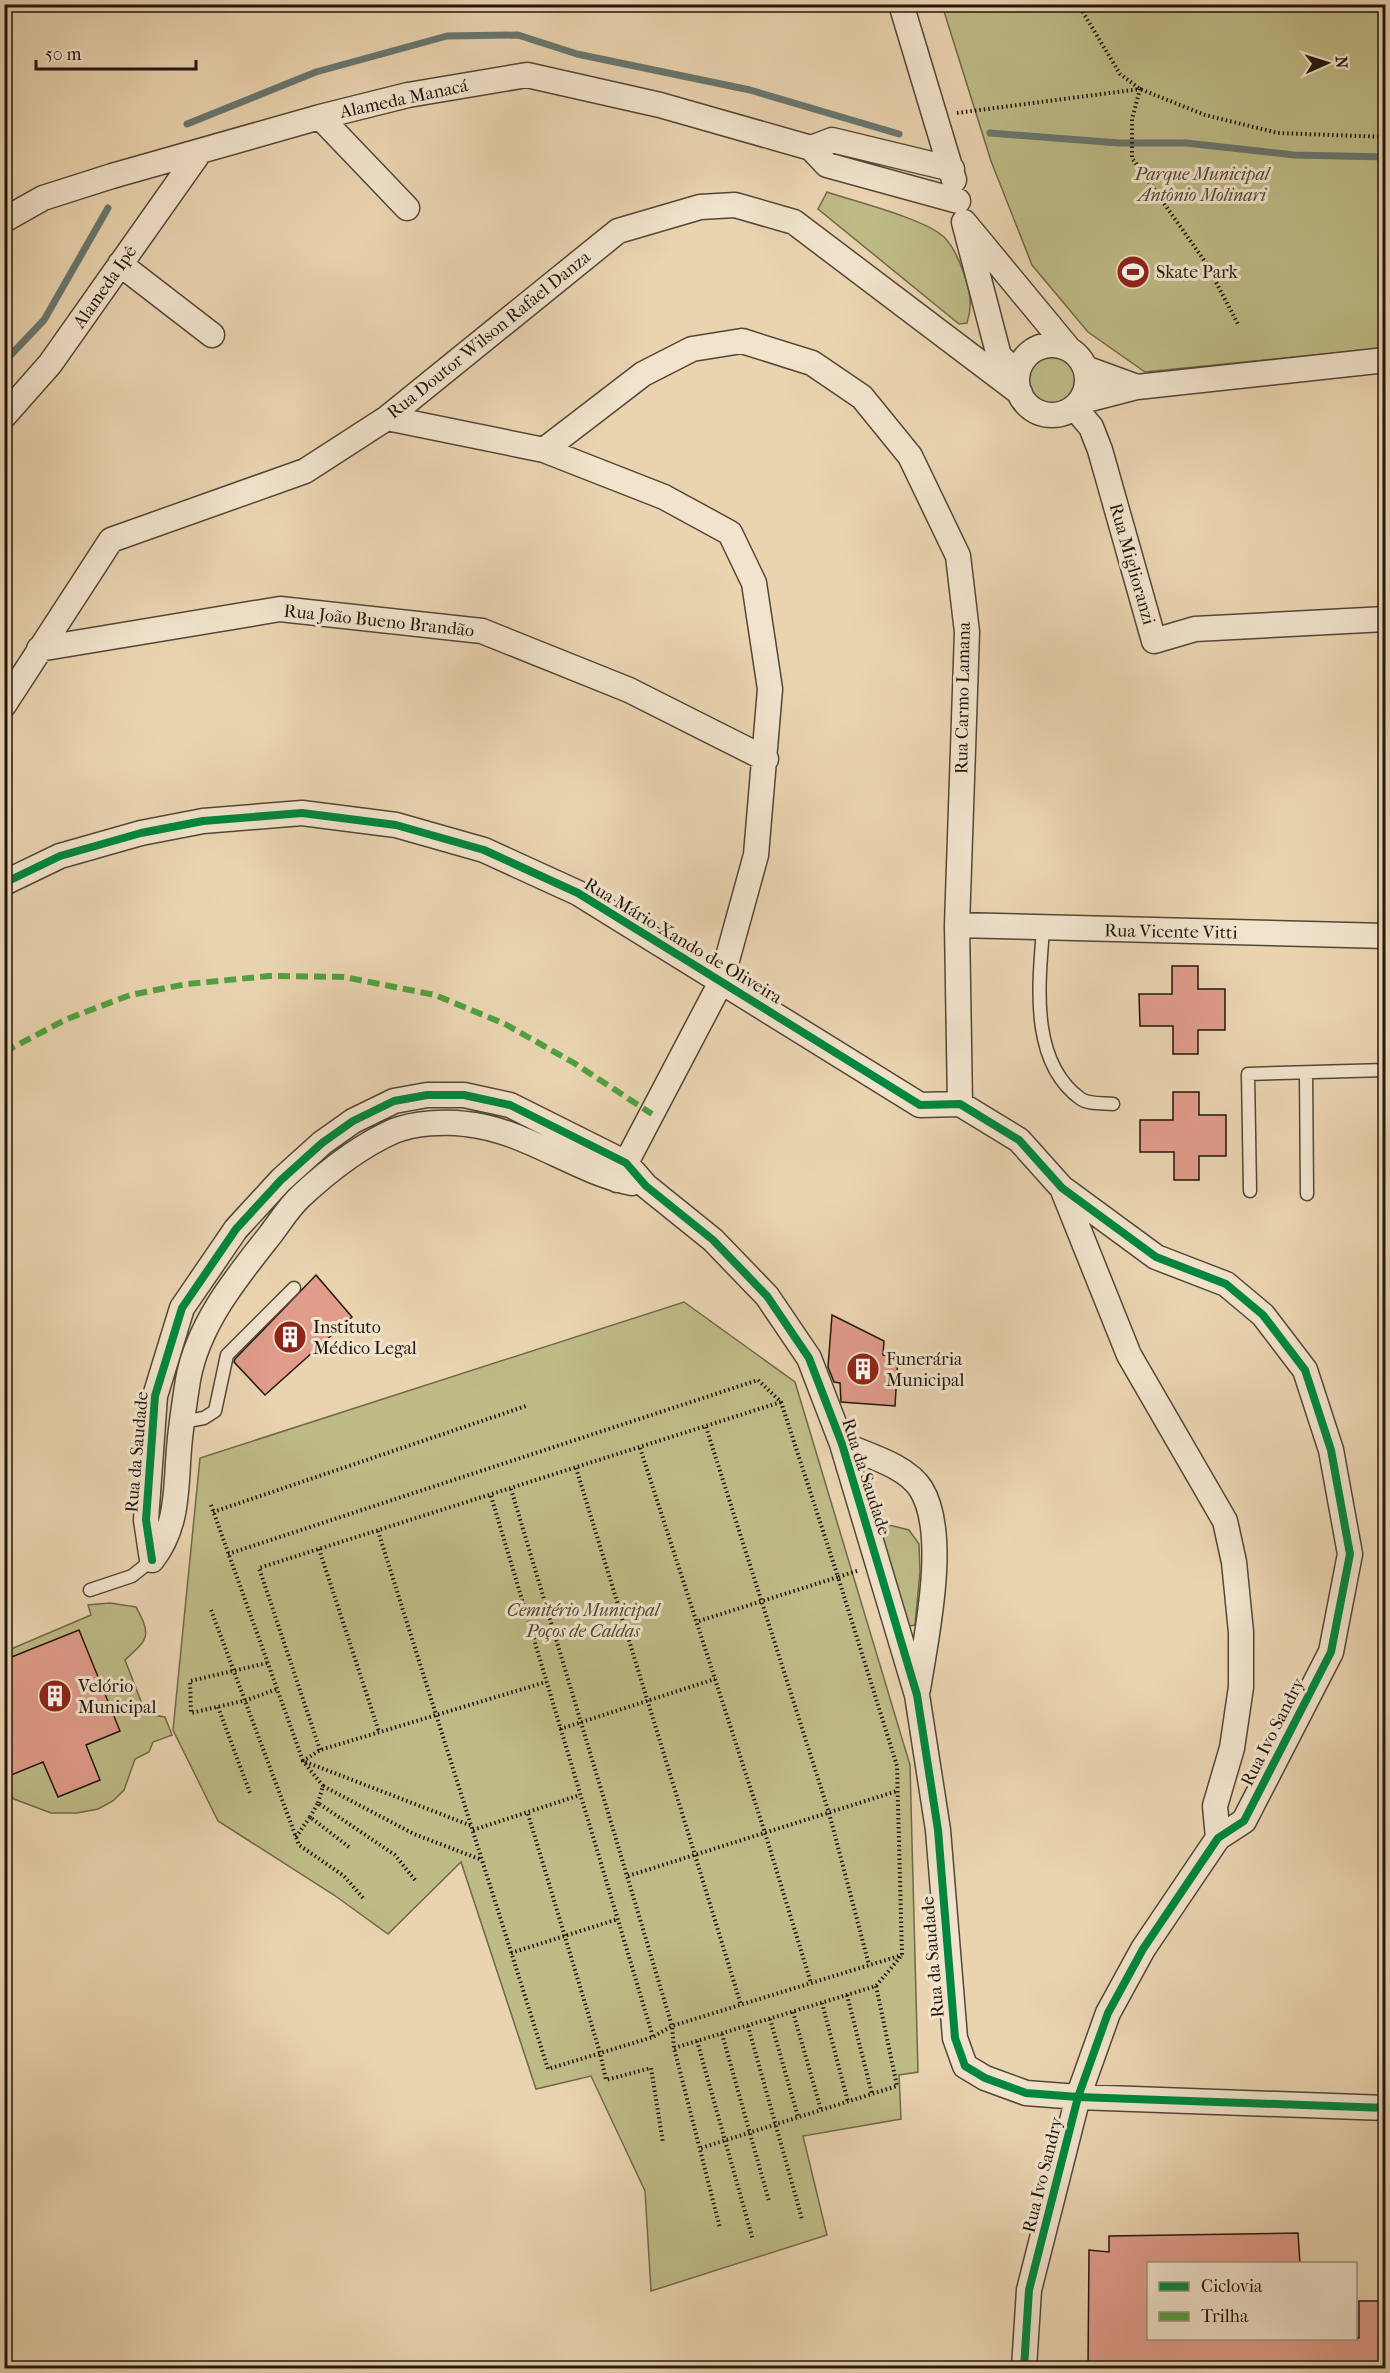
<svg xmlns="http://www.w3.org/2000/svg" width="1390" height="2373" viewBox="0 0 1390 2373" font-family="'IM FELL French Canon',serif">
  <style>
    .green { fill: #bebb86; stroke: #70684a; stroke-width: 1.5 }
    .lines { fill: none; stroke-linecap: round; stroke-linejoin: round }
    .stream { stroke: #687770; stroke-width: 7 }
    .building { fill: #e19c8b; stroke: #21160f; stroke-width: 1.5 }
    .service-casing { stroke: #534637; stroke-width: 15 }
    .minor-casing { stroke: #534637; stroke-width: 27 }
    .path { stroke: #21160f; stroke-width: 4; stroke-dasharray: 1.5 3; stroke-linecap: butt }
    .service { stroke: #f1e3cc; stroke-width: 12 }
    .minor { stroke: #f1e3cc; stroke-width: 24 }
    .quiet { stroke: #50a13f; stroke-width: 6; stroke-dasharray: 12 6; stroke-linecap: butt }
    .cycleway-casing { stroke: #f1e3cc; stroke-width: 11 }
    .cycleway { stroke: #00873e; stroke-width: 8 }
    .labels { text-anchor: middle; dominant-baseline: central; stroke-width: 6; stroke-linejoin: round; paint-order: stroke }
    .street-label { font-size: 18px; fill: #21160f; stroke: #f1e3cc }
    .park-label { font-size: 18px; font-style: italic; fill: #504833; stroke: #f1e3cc }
    .poi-label { font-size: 18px; fill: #21160f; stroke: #f1e3cc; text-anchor: start }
  </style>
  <rect width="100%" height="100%" fill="#ead4b0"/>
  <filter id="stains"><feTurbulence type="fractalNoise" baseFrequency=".00333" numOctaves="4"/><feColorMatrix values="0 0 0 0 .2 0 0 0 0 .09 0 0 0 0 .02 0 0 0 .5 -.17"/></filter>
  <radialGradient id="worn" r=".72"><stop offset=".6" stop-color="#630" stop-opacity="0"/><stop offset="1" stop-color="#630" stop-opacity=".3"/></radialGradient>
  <path class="green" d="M942,5H1385V348L1145,372L1088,332L1032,265L991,161Z
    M827,192C856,202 923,218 944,237C953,246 960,262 964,274C970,292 973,305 967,323L959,324L818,209Z
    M1028 379a24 24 0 1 1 48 0a24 24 0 1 1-48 0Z
    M684,1302L795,1382L910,1765L918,2072L899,2075L901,2119L803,2136L827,2235L651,2291L645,2191L591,2076L536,2089L461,1862L388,1934L334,1895L218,1821L173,1730L200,1458Z
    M885,1524L909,1530L919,1544L920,1572L915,1625L903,1627L879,1545Z
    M110,1603L136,1607C153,1636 147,1640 125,1660L146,1714L165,1717L172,1735L153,1742L149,1752L135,1759L124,1790L113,1801L98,1809L77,1813H51L14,1799L5,1788L4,1652L91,1615L88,1605Z"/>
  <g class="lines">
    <path class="stream" d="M187,124L316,72L447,36L518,35L577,54L750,90L899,134
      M990,133L1119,143H1186L1294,155L1386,157
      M4,362L44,320L108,208"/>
  </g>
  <path class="building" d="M1172,966H1198V989H1225V1030H1198V1054H1173V1026H1140L1139,994H1172Z
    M1173,1092H1199V1115H1226V1156H1199V1180H1174V1152H1140V1120H1173Z
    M316,1275L352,1317L265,1395L234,1362L235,1359Z
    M832,1315L884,1341L883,1355L898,1357L895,1406L841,1402L840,1383L834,1382L828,1367Z
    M79,1630L120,1731L86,1745L100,1780L58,1797L43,1762L4,1778V1660Z
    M1298,2233L1300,2264H1149V2338H1359V2301H1386V2368H1088L1089,2250L1109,2252V2236Z"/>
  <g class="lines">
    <defs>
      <path id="service" d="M1043,929C1039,983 1029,1062 1081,1099C1088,1104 1104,1103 1113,1104
        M1306,1073L1307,1194
        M1250,1191L1248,1074L1386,1070
        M182,1422L204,1418L215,1411L227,1355L294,1288
        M90,1590L132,1576L152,1560"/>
      <path id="minor" d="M901,4L954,180
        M320,117L407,208
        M952,169L832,140L811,148L827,165L958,201
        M4,220L43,198L112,176L320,117L408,95L527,75L660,105L811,148
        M120,264L212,335
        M1017 380a35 35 0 1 1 70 0a35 35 0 1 1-70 0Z
        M1018,373L999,356L964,222L1069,349
        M1137,387L1386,360
        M1079,402L1137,387L1085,368
        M1074,407L1091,427L1100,450L1154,641L1195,629L1386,619
        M4,416L50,364L199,153
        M387,418L544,450L664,497L730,533L754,583L770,689L756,855L721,982L617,1180
        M544,450L643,374L692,349L742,341L812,363L862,397L910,456L958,556L967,632L957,925L960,1104
        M39,649L280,609L482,631L629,690L766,759
        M4,705L111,540L305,471L387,418L618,231L700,207L735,205L794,222L1020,393
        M4,883L60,856L141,833L203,821L302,813L396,825L484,850L578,893L920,1105L960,1104L1019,1140L1062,1188L1156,1257L1226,1284L1263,1315L1305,1370L1331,1450L1350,1554L1331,1652L1244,1821L1218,1838L1143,1949L1108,2013L1078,2097L1029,2290L1024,2368
        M957,925L1386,936
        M1062,1188L1129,1355L1225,1521L1234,1562L1241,1632V1687L1232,1748L1215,1806L1218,1838
        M842,1444C866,1455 906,1465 921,1489C949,1534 926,1638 918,1689
        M152,1560L146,1520L155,1396L182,1308L236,1229L281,1180L322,1143L353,1121L394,1101L427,1095H464L510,1105L626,1163L646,1186L713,1240L767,1296L809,1358L842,1444L917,1695L938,1830L955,2038L965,2066L985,2078L1026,2093L1078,2097L1386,2108
        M152,1560C181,1523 175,1482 180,1438C182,1419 185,1399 188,1380C198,1324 236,1278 270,1235C280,1222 289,1207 301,1196C328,1171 360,1146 394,1131C414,1123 445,1121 466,1124C526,1130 574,1171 632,1183"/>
    </defs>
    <use href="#service" class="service-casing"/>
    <use href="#minor" class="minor-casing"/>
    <path class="path" d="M1078,4L1120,74L1140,89L1205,115L1278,133L1386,137
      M957,113L1140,89L1132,119V158L1206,263L1239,326
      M706,1427L829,1813L869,1965
      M640,1448L765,1833L811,1983
      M576,1468L741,2005
      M511,1489L672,2026L674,2048L720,2228
      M491,1496L653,2037
      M211,1505L303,1761L472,1826
      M213,1512L526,1406
      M378,1531L548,2069L653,2037L672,2026L902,1955
      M319,1549L379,1732
      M228,1554L758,1380L781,1402L838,1577L696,1622
      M857,1571L838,1577L897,1766L902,1955L876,1986
      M211,1610L299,1845L344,1876L364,1899
      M267,1663L190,1681L191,1713L247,1700L277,1689
      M218,1707L250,1793
      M560,1729L715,1679
      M320,1750L259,1568L781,1402
      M323,1786L303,1761L320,1750L546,1682
      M318,1803L323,1786L414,1834L482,1860
      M528,1814L600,2053L606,2080L651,2068L663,2143
      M310,1817L318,1803L395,1855L415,1880
      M473,1830L580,1795
      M296,1837L310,1817L349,1847
      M628,1876L897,1791
      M511,1953L618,1919
      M847,1995L872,2094
      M822,2003L848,2102
      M793,2012L821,2110
      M770,2019L798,2117
      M748,2026L802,2219
      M722,2034L769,2201
      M697,2041L753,2240
      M674,2048L876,1986L897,2086L701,2148"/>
    <use href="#service" class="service"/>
    <use href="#minor" class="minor"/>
    <path class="quiet" d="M4,1052L67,1019L130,995L187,984L269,976L344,977L435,995L505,1024L574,1063L652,1114"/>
    <defs>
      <path id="cycleway" d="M4,883L60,856L141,833L203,821L302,813L396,825L484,850L578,893L920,1105L960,1104L1019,1140L1062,1188L1156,1257L1226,1284L1263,1315L1305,1370L1331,1450L1350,1554L1331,1652L1244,1821L1218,1838L1143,1949L1108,2013L1078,2097L1029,2290L1024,2368
        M152,1560L146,1520L155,1396L182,1308L236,1229L281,1180L322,1143L353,1121L394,1101L427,1095H464L510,1105L626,1163L646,1186L713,1240L767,1296L809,1358L842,1444L917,1695L938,1830L955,2038L965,2066L985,2078L1026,2093L1078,2097L1386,2108"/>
    </defs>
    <use href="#cycleway" class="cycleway-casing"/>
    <use href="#cycleway" class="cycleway"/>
  </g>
  <defs>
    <symbol id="stadium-disc" viewBox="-11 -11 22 22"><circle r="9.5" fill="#8f2418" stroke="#f1e3cc"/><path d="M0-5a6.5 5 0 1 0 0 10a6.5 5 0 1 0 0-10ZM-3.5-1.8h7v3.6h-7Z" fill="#fff"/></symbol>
    <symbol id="building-disc" viewBox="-11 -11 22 22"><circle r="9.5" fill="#8f2418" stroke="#f1e3cc"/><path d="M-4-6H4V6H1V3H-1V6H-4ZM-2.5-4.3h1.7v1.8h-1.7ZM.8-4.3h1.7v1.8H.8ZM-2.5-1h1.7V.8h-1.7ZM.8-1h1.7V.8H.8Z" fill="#fff"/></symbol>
  </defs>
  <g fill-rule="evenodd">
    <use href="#stadium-disc" x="1114" y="253" width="38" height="38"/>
    <use href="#building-disc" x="271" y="1318" width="38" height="38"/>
    <use href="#building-disc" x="844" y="1350" width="38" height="38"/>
    <use href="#building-disc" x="36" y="1677" width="38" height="38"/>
  </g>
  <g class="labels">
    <g class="street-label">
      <text transform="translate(404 99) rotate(-12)">Alameda Manacá</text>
      <text transform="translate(105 287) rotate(-55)">Alameda Ipê</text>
      <text transform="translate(489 335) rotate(-39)">Rua Doutor Wilson Rafael Danza</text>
      <text transform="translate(1132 564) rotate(74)">Rua Miglioranzi</text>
      <text transform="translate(379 621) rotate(6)">Rua João Bueno Brandão</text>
      <text transform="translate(963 698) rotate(-89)">Rua Carmo Lamana</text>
      <text transform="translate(1171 932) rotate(1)">Rua Vicente Vitti</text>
      <text transform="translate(683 941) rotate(31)">Rua Mário Xando de Oliveira</text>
      <text transform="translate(137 1452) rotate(-85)">Rua da Saudade</text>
      <text transform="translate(866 1477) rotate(72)">Rua da Saudade</text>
      <text transform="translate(1273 1732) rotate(-63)">Rua Ivo Sandry</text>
      <text transform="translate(933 1957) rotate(-95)">Rua da Saudade</text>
      <text transform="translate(1043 2175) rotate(-76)">Rua Ivo Sandry</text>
    </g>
    <g class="park-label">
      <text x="1202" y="174">Parque Municipal<tspan x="1202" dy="21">Antônio Molinari</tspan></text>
      <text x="583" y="1610">Cemitério Municipal<tspan x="583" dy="21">Poços de Caldas</tspan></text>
    </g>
    <g class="poi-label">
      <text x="1156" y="272">Skate Park</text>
      <text x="313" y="1327">Instituto<tspan x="313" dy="21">Médico Legal</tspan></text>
      <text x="886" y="1359">Funerária<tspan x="886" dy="21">Municipal</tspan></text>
      <text x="78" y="1686">Velório<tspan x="78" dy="21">Municipal</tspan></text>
    </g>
  </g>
  <rect width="1390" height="2373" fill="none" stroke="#ead4b0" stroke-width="24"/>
  <rect x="6" y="6" width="1378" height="2361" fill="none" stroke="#21160f" stroke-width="3"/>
  <rect x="12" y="12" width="1366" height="2349" fill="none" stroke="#21160f" stroke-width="1.5"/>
  <rect x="1147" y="2262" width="210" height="78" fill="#f1e3cc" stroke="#9e9180" stroke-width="1.5"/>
  <rect x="1159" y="2282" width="30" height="9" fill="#00873e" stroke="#9e9180" stroke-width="1.5"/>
  <text x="1201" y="2292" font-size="18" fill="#21160f">Ciclovia</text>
  <rect x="1159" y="2312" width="30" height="9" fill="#50a13f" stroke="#9e9180" stroke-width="1.5"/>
  <text x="1201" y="2322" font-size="18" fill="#21160f">Trilha</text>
  <g transform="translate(1327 63) rotate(87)" stroke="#f1e3cc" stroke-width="4.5" paint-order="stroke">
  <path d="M0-4.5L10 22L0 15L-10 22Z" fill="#21160f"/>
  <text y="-9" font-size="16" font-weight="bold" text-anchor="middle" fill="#21160f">N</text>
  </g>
  <path d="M36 60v9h160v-9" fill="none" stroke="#21160f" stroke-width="3"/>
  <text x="45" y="60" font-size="18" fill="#21160f" stroke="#f1e3cc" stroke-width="4.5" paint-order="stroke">50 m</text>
  <rect width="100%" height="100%" filter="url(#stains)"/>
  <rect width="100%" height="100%" fill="url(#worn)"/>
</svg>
